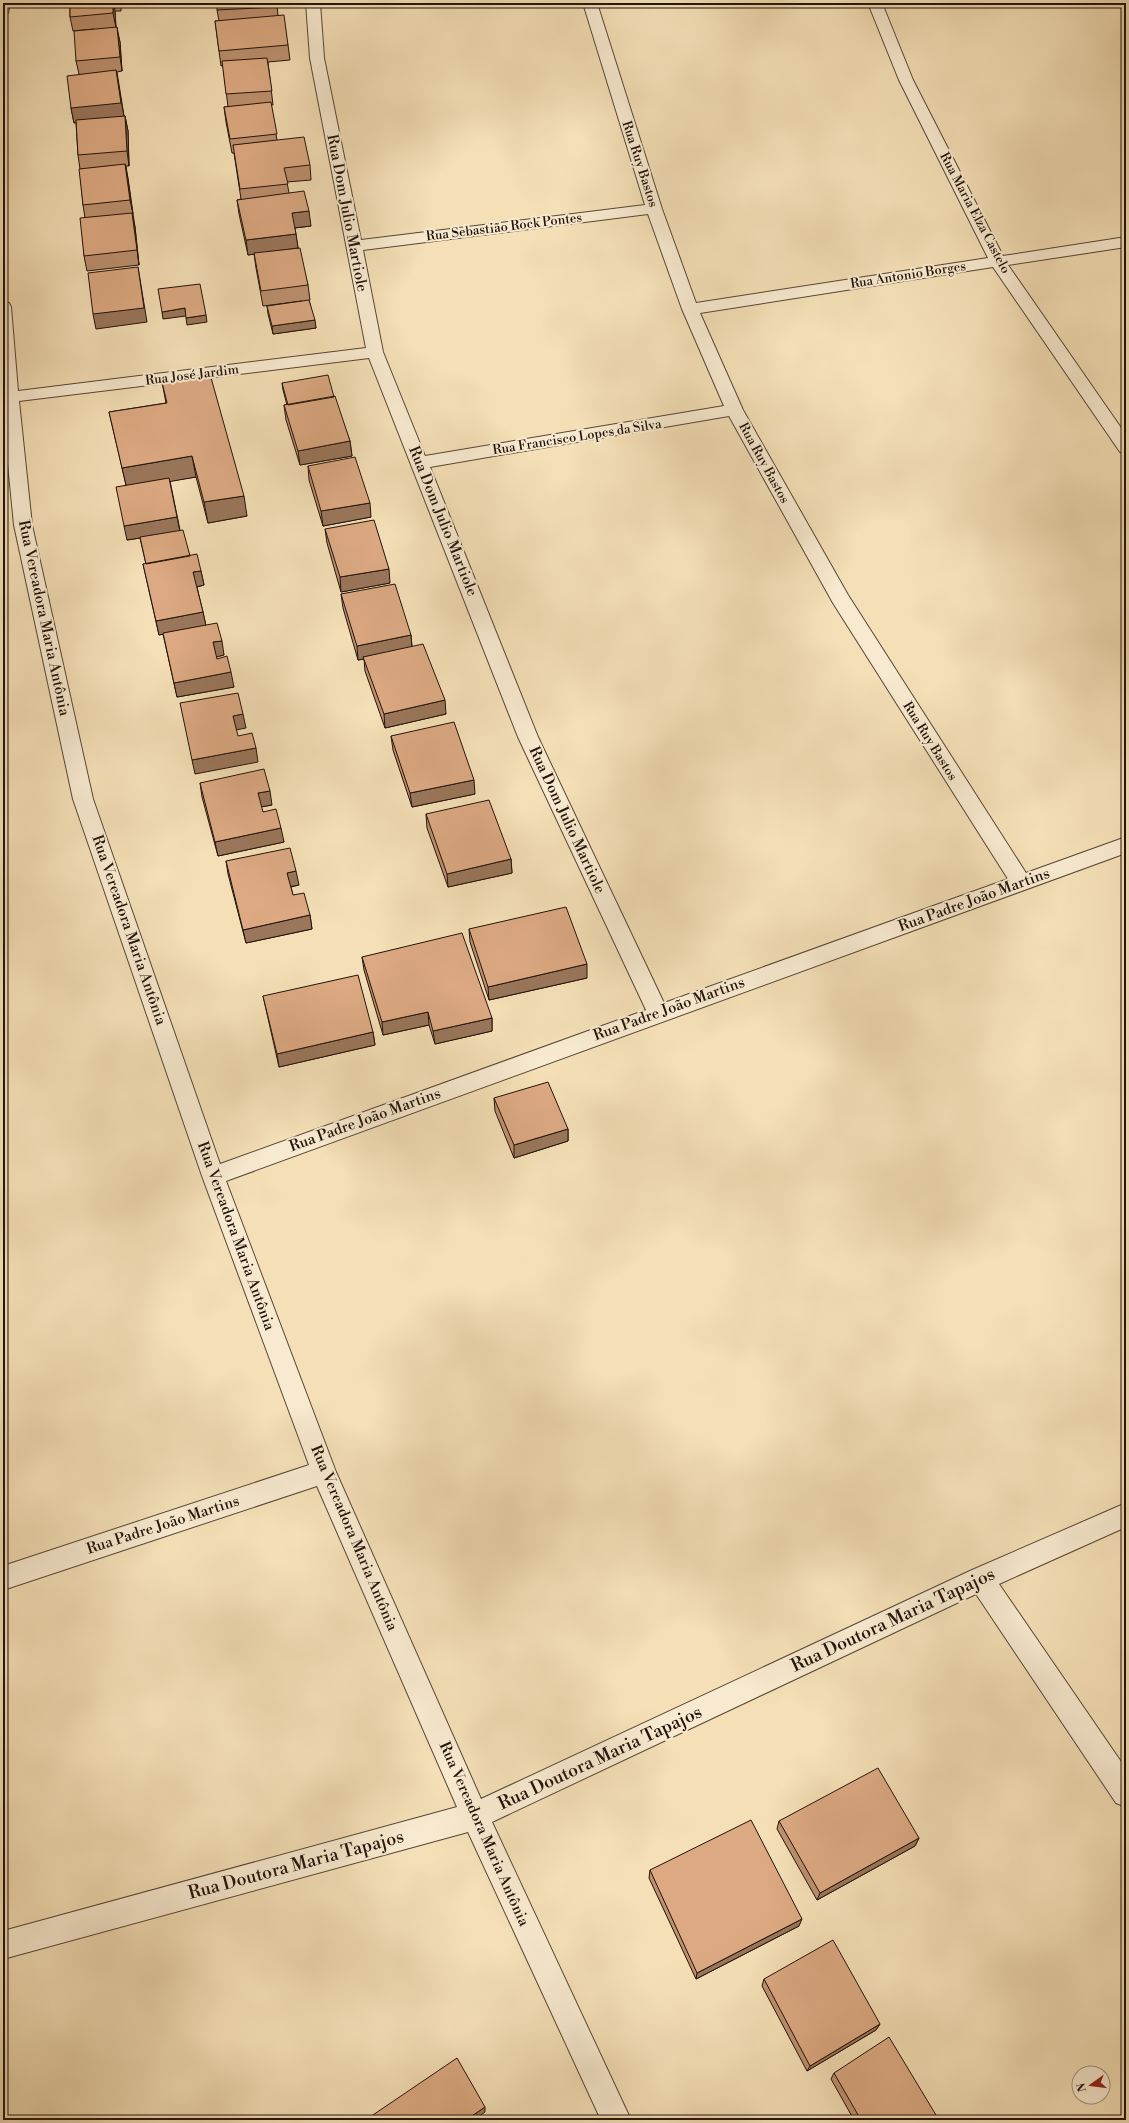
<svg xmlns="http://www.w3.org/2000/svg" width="1129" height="2123" viewBox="0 0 1129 2123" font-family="'Libre Bodoni',serif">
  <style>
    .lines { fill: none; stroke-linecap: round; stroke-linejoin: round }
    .street-casing { stroke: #564635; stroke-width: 2 }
    .street { fill: #f8ead0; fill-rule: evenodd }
    .wall { fill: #bd9170; stroke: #22130a }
    .shaded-wall { fill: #9a765b; stroke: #22130a }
    .building { fill: #dca982; stroke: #22130a }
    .labels { text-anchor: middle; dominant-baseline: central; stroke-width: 4; stroke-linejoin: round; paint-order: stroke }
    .far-street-label { font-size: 13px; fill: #22130a; stroke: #f8ead0 }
    .street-label { font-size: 15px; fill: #22130a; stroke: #f8ead0 }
    .near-street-label { font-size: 18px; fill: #22130a; stroke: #f8ead0 }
  </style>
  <rect width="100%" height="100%" fill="#f4dfb6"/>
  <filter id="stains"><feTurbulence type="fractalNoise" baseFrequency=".005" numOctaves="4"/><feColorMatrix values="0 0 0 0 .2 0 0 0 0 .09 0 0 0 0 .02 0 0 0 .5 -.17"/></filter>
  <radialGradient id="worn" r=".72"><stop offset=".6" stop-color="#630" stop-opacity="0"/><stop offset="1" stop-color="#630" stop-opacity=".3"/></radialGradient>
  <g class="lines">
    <defs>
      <path id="street" d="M3,3H10L8,13L3,14Z
        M306,3H320L324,58L361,240L645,205L583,3H597L662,209L696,303L988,258L899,80L868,3H882L913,80L1003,256L1126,237V247L1008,265L1126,435V454L1120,452L993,267L700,313L743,410L848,595L1026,873L1126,837V853L226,1181L336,1472L481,1799L972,1570L1126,1503V1527L999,1584L1126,1769V1807L1116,1803L976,1594L492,1822L631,2120H601L468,1832L3,1959V1931L457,1807L317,1486L3,1590V1566L309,1465L202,1176L73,799L14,525L3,413V302L9,303L11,307L18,391L366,348L310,58ZM648,214L682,309L724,406L425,456L383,352L363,250ZM369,358L518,737L646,1010L220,1164L93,799L32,525L19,401ZM729,416L833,603L1008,879L664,1003L538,737L430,467Z"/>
    </defs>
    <use href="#street" class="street-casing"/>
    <use href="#street" class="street"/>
  </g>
  <path class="wall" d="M70,3H121V11H115L116,28L120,42L122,71L117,72L124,116H125L128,131L129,166H126L133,214L135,227L139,265L87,271L84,256L85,218L83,205L80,169L78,155L76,122L74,123L71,108L79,74L76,61L94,29L73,31L70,17Z
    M277,3L278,16L288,45L290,60L268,62L273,105H271L277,140L310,165L311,180L287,182L289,193L311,226L295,228L298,248L308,285L310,300H309L316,328L273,334L268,314L267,306L302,301L263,306L256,268L254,254L248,255L239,214L237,200L241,199L234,153H232L226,122L224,107H228L223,65L221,66L215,21H219L217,10Z
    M162,382L247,516L208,523L196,477L170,481L180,530L190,556L201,571L204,585L197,587L203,612L206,626L224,655L216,657L217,659L234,687L177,697L163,634L159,635L143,564H146L140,538L127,540L126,485L109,412L166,403Z
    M282,383L334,397L350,441L352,456L300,465L286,420L284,405H287L283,390Z
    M308,466L371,517L323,526L309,480Z
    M325,529L390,583L341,592L327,543Z
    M341,594L411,635L412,646L446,714L385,728L365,671L364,659L358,660L343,608Z
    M391,736L475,794L412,807L393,750Z
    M200,783L272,805L261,807L263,812L284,842L218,856L202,797Z
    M426,814L511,859L512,873L448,887L427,828Z
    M226,861L299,885L291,887L293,895L310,915L312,929L246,943L228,874Z
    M469,929L587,978L489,1000L470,942Z
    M362,957L492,1018V1031L435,1044L429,1025L383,1035L364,970Z
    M263,996L373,1032L375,1045L279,1067Z
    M494,1098L568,1129V1141L514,1158L495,1111Z
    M779,1821L919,1838L915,1846L817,1900L777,1829Z
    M650,1870L799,1926L696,1979L649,1878Z
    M764,1979L880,2024L876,2030L807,2071L762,1986Z
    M834,2073L939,2120H854L831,2079Z"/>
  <path class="shaded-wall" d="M113,3H114L115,11L116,28L113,13Z
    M117,27L120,42L122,71L120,57Z
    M116,70L124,117L74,123L71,108Z
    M125,116L128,131L129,166L127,151Z
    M125,164L128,178L133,214L130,200Z
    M309,211L311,226L293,228L292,213Z
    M132,213L135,227L139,265L137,250Z
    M296,234L298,248L248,255L246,240Z
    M138,267L147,322L96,329L93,314Z
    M185,308L186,316L163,319L162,312Z
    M206,315L207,322L187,325L186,318Z
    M315,320L316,328L273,334L272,326Z
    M350,441L352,456L300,465L298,451Z
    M192,456L196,477L127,489L122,468Z
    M244,496L247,516L208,523L204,502Z
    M370,503L371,517L323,526L321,511Z
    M177,517L180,532L127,540L124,526Z
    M389,569L390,583L341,592L340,577Z
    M201,571L204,585L196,587L193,572Z
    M203,612L206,626L159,635L156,621Z
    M411,635L412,650L363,657L364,659L358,660L357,646Z
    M222,641L224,655L216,657L213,642Z
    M231,672L234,687L177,697L174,683Z
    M445,700L446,714L385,728L384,714Z
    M243,714L246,728L236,730L233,716Z
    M256,748L258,762L195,774L192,760Z
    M474,780L475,794L412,807L410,793Z
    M270,791L272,805L260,807L258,793Z
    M281,828L284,842L218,856L215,842Z
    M511,859L512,873L448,887L447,874Z
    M296,871L299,885L289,887L287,873Z
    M310,915L312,929L246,943L243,930Z
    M587,964V978L489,1000L488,987Z
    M428,1012L429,1025L383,1035L382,1022Z
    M492,1018V1031L435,1044L433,1031Z
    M373,1032L375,1045L279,1067L277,1054Z
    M568,1129V1141L514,1158V1145Z
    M919,1838L915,1846L817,1900L820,1893Z
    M802,1919L799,1926L696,1979L697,1973Z
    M880,2024L876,2030L807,2071L810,2066Z
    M485,2107V2112L474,2120H466Z"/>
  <path class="building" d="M70,3H113V13L70,17Z
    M217,3H277V7L217,10Z
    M284,15L288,45L219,51L215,21Z
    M117,27L120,57L76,61L74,31Z
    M267,58L272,91L226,94L222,61Z
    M116,70L121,103L71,108L67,76Z
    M271,102L277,134L230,139L224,107Z
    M125,116L127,151L78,155L76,120Z
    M304,137L310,165L284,168L288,184L240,189L233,145Z
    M125,164L130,200L83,205L79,169Z
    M304,191L309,211L292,213L296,234L246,240L237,200Z
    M132,213L137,250L84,256L80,218Z
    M300,248L308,285L261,291L254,253Z
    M138,267L144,308L93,314L88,273Z
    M200,284L206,315L186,318L185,308L162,312L158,289Z
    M309,300L315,320L272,326L267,306Z
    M210,374L244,496L204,502L192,456L122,468L109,412L167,403L162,382Z
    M328,375L334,397L288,405L282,383Z
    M335,396L350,441L298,451L284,405Z
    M355,457L370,503L321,511L308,466Z
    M169,478L177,517L124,526L116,487Z
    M374,520L389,569L340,577L325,529Z
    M183,530L190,556L146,564L140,537Z
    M197,554L201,571L193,572L203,612L156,621L143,564Z
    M395,584L411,635L357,646L341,594Z
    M217,623L222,641L213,642L217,659L227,656L231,672L174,683L163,633Z
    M423,644L445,700L384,714L363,657Z
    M238,693L243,714L233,716L238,736L252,733L256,748L192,760L180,703Z
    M454,722L474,780L410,793L391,736Z
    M264,769L270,791L258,793L263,812L276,809L281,828L215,842L200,783Z
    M489,800L511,859L447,874L426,814Z
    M290,848L296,871L287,873L293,895L304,893L310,915L243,930L226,861Z
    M566,907L587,964L488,987L469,929Z
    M462,933L492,1018L433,1031L428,1012L382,1022L362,957Z
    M358,975L373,1032L277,1054L263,996Z
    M548,1082L568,1129L514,1145L494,1098Z
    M878,1768L919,1838L820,1893L779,1821Z
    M751,1820L802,1919L697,1973L650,1870Z
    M833,1940L880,2024L810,2066L764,1979Z
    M889,2037L939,2120H861L834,2073Z
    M457,2058L485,2107L466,2120H367V2119Z"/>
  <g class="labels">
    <g class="far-street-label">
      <text transform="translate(640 164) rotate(72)">Rua Ruy Bastos</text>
      <text transform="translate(975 213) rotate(62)">Rua Maria Elza Castelo</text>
      <text transform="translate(504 227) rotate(-7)">Rua Sebastião Rock Pontes</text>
      <text transform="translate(908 275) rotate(-9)">Rua Antonio Borges</text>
      <text transform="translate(192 375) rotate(-7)">Rua José Jardim</text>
      <text transform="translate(577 437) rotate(-9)">Rua Francisco Lopes da Silva</text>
      <text transform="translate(764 463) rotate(61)">Rua Ruy Bastos</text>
      <text transform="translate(930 741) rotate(58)">Rua Ruy Bastos</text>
    </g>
    <g class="street-label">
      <text transform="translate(347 213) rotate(79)">Rua Dom Julio Martiole</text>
      <text transform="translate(443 521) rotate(68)">Rua Dom Julio Martiole</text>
      <text transform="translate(44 618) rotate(78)">Rua Vereadora Maria Antônia</text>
      <text transform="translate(567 820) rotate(65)">Rua Dom Julio Martiole</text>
      <text transform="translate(974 900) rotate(-20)">Rua Padre João Martins</text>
      <text transform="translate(129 930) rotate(71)">Rua Vereadora Maria Antônia</text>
      <text transform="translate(669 1009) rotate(-20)">Rua Padre João Martins</text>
      <text transform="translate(365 1120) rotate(-20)">Rua Padre João Martins</text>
      <text transform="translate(236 1236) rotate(70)">Rua Vereadora Maria Antônia</text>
      <text transform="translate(163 1525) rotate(-18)">Rua Padre João Martins</text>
      <text transform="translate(354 1538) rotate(67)">Rua Vereadora Maria Antônia</text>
      <text transform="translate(484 1834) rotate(66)">Rua Vereadora Maria Antônia</text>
    </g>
    <g class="near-street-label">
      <text transform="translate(893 1620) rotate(-25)">Rua Doutora Maria Tapajos</text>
      <text transform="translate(600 1758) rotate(-25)">Rua Doutora Maria Tapajos</text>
      <text transform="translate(296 1865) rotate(-15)">Rua Doutora Maria Tapajos</text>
    </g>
  </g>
  <rect width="1129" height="2123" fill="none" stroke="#f4dfb6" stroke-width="16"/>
  <rect x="4" y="4" width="1121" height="2115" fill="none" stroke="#22130a" stroke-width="2"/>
  <rect x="8" y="8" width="1113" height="2107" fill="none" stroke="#22130a"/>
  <g transform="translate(1091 2085) rotate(256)"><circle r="19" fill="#f8ead0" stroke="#a29481"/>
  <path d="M0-3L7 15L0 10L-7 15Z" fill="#8f2418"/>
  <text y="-6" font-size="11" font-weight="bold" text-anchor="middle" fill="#22130a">N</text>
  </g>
  <rect width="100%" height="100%" filter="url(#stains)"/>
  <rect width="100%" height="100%" fill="url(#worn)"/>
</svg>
